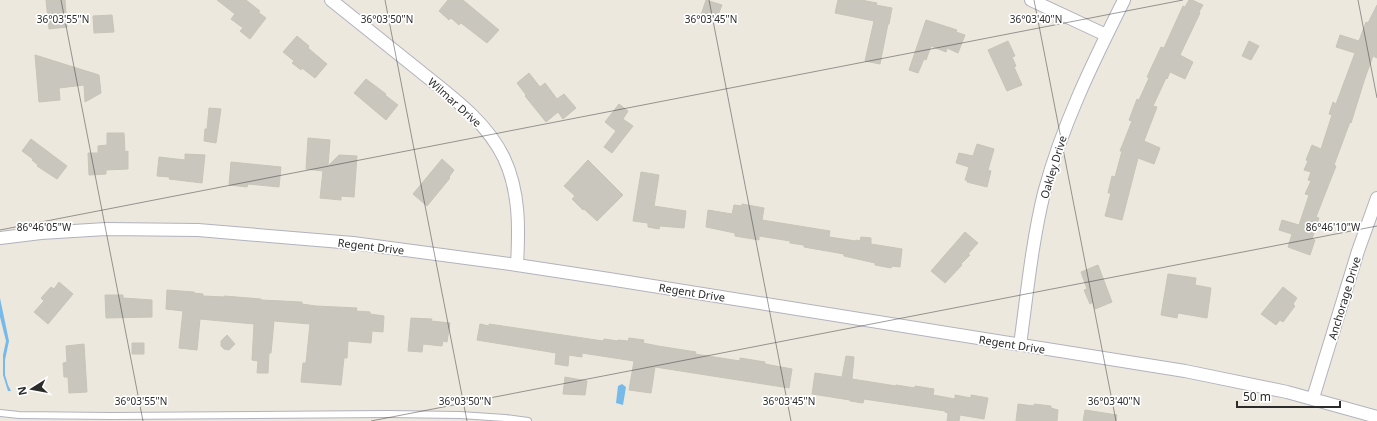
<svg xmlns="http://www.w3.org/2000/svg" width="1377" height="421" viewBox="0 0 1377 421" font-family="'Noto Sans',sans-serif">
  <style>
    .water { fill: #77b9e8 }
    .building { fill: #c8c6bd; stroke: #c8c4b8 }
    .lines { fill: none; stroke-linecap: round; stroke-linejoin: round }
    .service-casing { stroke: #b2b2be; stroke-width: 8 }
    .minor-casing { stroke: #b2b2be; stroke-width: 14 }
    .service { stroke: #fff; stroke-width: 6 }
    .minor { stroke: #fff; stroke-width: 12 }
    .ticks { fill: none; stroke: #2b2b2b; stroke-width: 1; stroke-opacity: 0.45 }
    .labels { text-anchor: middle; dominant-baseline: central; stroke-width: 3.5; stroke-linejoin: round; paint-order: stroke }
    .street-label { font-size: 11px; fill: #2b2b2b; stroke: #fff }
    .ticks-label { font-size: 10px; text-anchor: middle; fill: #2b2b2b; stroke: #fff; stroke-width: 3.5; stroke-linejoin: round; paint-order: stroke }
  </style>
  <rect width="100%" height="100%" fill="#ece8de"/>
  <path class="water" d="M0,298L9,341L5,360V375L8,385L11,391H8L3,375V355L6,341L0,317Z
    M622,384L626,387L623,405L616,403L618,386Z"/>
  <path class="building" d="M46,0H65L67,27L49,29Z
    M217,0H246L260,11L258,12L266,18L250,39L240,31L243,28L231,19L235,14Z
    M448,0H463L499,30L487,43L461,23L459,25L451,18L449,20L439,11Z
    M706,0L722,5L716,20L701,15Z
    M838,0H861L877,3L876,5L892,8L889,24H888L880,64L865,61L874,21L835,13Z
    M1189,0H1192L1203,5L1199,12L1200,13L1180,55L1193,62L1185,79L1170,72L1167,79L1166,78L1153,106L1157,107L1144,141L1160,148L1154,164L1138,158L1122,220L1105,216L1111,193H1108L1112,176L1115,177L1122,151H1120L1132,121L1129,120L1137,99L1139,100L1149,78L1147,77L1161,47L1164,48L1183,6L1185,7Z
    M1377,5V58L1373,56L1365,78L1351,123L1350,122L1334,165L1336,166L1316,217L1319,218L1312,239L1315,240L1310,255L1288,247L1292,234L1279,230L1282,220L1299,225L1309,195L1305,194L1311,181L1308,180L1311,172L1304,170L1308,161L1306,160L1312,145L1321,149L1332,115L1329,114L1333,102L1336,104L1355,53L1336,47L1340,35L1359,41L1366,22L1368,23Z
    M112,15L114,32L94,33L93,16Z
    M926,20L957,30L956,32L965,35L958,53L947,48L946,52L931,46L926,60L924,59L918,73L909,70Z
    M297,36L309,46L308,48L327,64L315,78L302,68L301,70L292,63L294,61L283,52Z
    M1008,41L1015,56L1012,57L1016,66L1014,67L1022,85L1007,91L988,50Z
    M1249,41L1259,46L1251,60L1242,56Z
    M35,55L99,75L101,93L85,102L84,85L59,88L60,100L39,102Z
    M529,73L540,87L545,83L557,99L564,94L576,108L563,119L558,112L546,122L525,96L526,95L517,83Z
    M366,79L386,94L385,95L398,105L386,120L354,93Z
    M619,104L628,111L623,119L633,126L612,153L604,147L616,131L605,122Z
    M209,108L221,109L216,143L204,141L205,129H207Z
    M107,133H124L125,152L128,151V169L106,170V174L89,175L88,153H98V146L107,145Z
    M308,138L330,140L328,166L339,155L357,156L354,197L341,196V200L320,198L323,171L306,169Z
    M31,139L67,166L57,179L37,166L38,165L32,160L33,159L22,151Z
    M977,144L994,149L988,170L991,171L987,187L967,182V180H965L969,167L956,163L959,153L973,156Z
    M185,154L205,155L202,183L169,179L170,177L157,176L159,157L185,160Z
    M442,159L454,170L449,177L450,178L427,206L413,194Z
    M588,160L623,195L597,221L584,209L583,210L572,199L575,196L564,186Z
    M231,162L281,167L279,187L248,184L247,187L229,185Z
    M641,172L659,175L654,206L686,211L684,228L660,226L659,229L648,227V223L633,221Z
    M742,204L764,208L762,220L830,231L829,237L856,241V240L860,241L861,237L871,238V244L902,249L900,267L892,266L891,268L875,265V263L844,256V254L804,247V245L790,243V241L759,236V240L735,236V233L706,227L708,210L732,214L734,205L742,206Z
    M965,232L978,243L968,254L970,255L961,264L962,265L945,283L931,271Z
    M1098,265L1112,302L1095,309L1093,302L1090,304L1084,290L1087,289L1081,272Z
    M1168,274L1196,278L1195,285L1211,288L1207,318L1178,313L1177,318L1161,315Z
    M59,282L73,294L48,324L34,312L44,301L41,298L51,287L54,289Z
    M1283,287L1297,298L1293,304L1295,306L1283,322L1280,320L1276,325L1261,314Z
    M167,290L194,292V293L203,294V296L224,297V296L261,299V300L302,302V304L316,306L357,308L356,311L370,312V314L384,316L383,332L372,331L371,343L348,341L347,358H344L341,385L301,382L303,363H306L310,324L274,321L271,353H269L268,373H257L258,361L252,360L254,324L200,319L197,350L179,348L183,311L166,309Z
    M105,295H123V298L152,300V317L106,318Z
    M411,318L432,319L431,321L450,323L447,342L443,341L442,346L423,344L422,352L408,351Z
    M480,324L489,326V324L603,341L604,339L618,341V340L628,341L629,338L644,340L643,343L658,346L696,352L695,354L740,361V358L765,362V364L792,369L789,388L655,367L651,393L629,390L634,361L582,353V357L569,355L568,366L555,364L556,353L477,340Z
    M227,335L235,344L229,350L224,349L221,346V341Z
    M132,343H144V354H132Z
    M84,344L87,392L69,393L68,377H64L63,363L67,362L66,346Z
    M846,356L854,357L852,379L896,386V385L915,388V386L934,389L933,395L955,399V395L971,398V395L988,398L984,419L960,415L959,421H947L948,413L945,412V411L864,399L863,403L850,401V400L812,394L815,373L842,377Z
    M565,377L587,381L585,395L563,394Z
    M1018,404L1034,406V404L1051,406V408L1058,410L1057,421H1016Z
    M1085,410L1117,415L1116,421H1083Z"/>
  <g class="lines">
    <defs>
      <path id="service" d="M0,413L19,415L111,416L387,414L460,415L505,418L528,421"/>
      <path id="minor" d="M331,0C361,24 391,48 421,72C452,97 486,121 504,158C520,192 519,229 517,265
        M1031,0L1106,35
        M0,238L41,233L106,229L198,230L353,243L517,265L609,279L1185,371L1287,392L1377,417
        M1020,345C1027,294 1032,242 1044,193C1062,125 1093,62 1124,0
        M1313,398L1358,251L1377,198"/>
    </defs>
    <use href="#service" class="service-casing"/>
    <use href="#minor" class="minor-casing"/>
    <use href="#service" class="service"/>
    <use href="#minor" class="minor"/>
  </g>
  <path class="ticks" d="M61,0L143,421M385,0L467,421M709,0L791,421M1034,0L1116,421M1358,0L1377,98M0,230L1183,0M371,421L1377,226"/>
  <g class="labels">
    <g class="street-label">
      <text transform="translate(455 102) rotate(42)">Wilmar Drive</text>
      <text transform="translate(1053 167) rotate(-73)">Oakley Drive</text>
      <text transform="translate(371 246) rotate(7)">Regent Drive</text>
      <text transform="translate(692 292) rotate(9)">Regent Drive</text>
      <text transform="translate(1344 298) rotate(-73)">Anchorage Drive</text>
      <text transform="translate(1012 344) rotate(9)">Regent Drive</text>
    </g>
  </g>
  <g class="ticks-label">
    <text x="63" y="23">36°03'55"N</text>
    <text x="387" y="23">36°03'50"N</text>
    <text x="711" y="23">36°03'45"N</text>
    <text x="1036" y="23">36°03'40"N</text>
    <text x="1333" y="231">86°46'10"W</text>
    <text x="44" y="231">86°46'05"W</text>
    <text x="141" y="405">36°03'55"N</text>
    <text x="465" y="405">36°03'50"N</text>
    <text x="789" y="405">36°03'45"N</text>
    <text x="1114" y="405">36°03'40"N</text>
  </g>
  <g transform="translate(32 389) rotate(259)" stroke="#ffffff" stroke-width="3" paint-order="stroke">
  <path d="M0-3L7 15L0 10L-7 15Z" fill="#2b2b2b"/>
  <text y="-6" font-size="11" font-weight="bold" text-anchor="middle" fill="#2b2b2b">N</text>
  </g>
  <path d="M1237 401v6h103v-6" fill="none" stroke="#2b2b2b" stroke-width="2"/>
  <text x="1243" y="401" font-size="12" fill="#2b2b2b" stroke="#ffffff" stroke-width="3" paint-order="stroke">50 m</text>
</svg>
